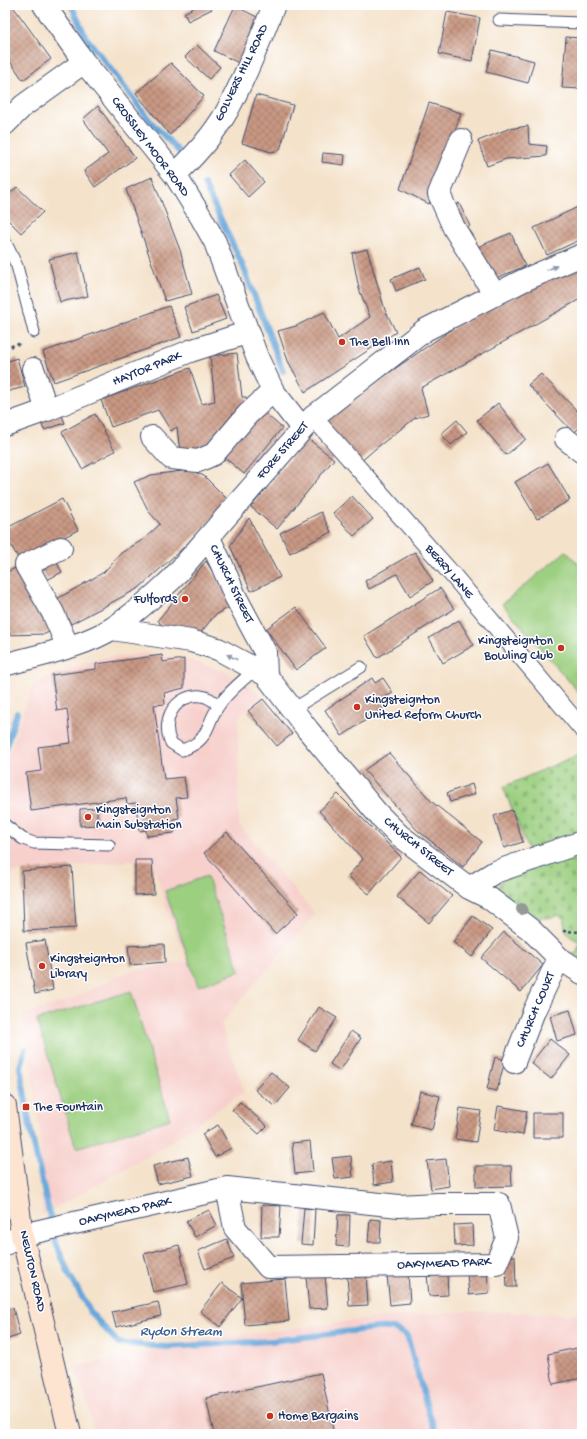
<svg xmlns="http://www.w3.org/2000/svg" width="587" height="1439" viewBox="0 0 587 1439" font-family="'Gochi Hand',sans-serif">
  <style>
    .built { fill: #f7d0cc }
    .cemetery { fill: url(#cemetery-stones); stroke: #5c7f6f }
    .park { fill: #9ccf80; stroke: #5c7f6f }
    .lines { fill: none; stroke-linecap: round; stroke-linejoin: round }
    .stream { stroke: #68a7db; stroke-width: 6 }
    .building { fill: url(#building-cross-hatch) }
    .service-casing { stroke: #3c4a6e; stroke-width: 13 }
    .pedestrian-casing { stroke: #3c4a6e; stroke-width: 19 }
    .minor-casing { stroke: #3c4a6e; stroke-width: 24 }
    .secondary-casing { stroke: #3c4a6e; stroke-width: 24 }
    .path { stroke: #3c4a6e; stroke-width: 2.5; stroke-dasharray: 3 3; stroke-linecap: butt }
    .service { stroke: #fff; stroke-width: 11 }
    .pedestrian { stroke: #fff; stroke-width: 17 }
    .minor { stroke: #fff; stroke-width: 22 }
    .secondary { stroke: #fde4d1; stroke-width: 22 }
    .tree { fill: #929a94 }
    .oneway { fill: #8d97ae }
    .poi-dot { fill: #c8321e; stroke: #fff; stroke-width: 1.5 }
    .labels { text-anchor: middle; dominant-baseline: central; stroke-width: 3; stroke-linejoin: round; paint-order: stroke }
    .street-label { font-size: 13px; fill: #1b2f5e; stroke: #fff }
    .poi-label { font-size: 13px; fill: #1b2f5e; stroke: #fff; text-anchor: start }
    .water-label { font-size: 14px; font-style: italic; fill: #3a5f90; stroke: #fff }
  </style>
  <defs>
    <pattern id="cemetery-stones" width="16" height="16" patternUnits="userSpaceOnUse"><rect width="16" height="16" fill="#9ccf80"/><path d="M2 7V4a2 2 0 0 1 4 0v3zM10 15v-3a2 2 0 0 1 4 0v3z" fill="#86b271"/></pattern>
    <pattern id="building-cross-hatch" width="8" height="8" patternUnits="userSpaceOnUse"><rect width="8" height="8" fill="#c99883"/><path d="M0 0l8 8M0 8l8-8" fill="none" stroke="#a27c6e"/></pattern>
  </defs>
  <rect width="100%" height="100%" fill="#fff"/>
  <filter id="ink" filterUnits="userSpaceOnUse"><feTurbulence type="fractalNoise" baseFrequency=".025" numOctaves="2"/><feDisplacementMap in="SourceGraphic" scale="8" xChannelSelector="R" yChannelSelector="G"/><feConvolveMatrix kernelMatrix="1 2 1 2 8 2 1 2 1" color-interpolation-filters="sRGB"/></filter>
  <filter id="wash" filterUnits="userSpaceOnUse"><feTurbulence type="fractalNoise" baseFrequency=".012" numOctaves="4" result="noise"/><feDisplacementMap in="SourceGraphic" scale="16" xChannelSelector="R" yChannelSelector="G"/><feGaussianBlur stdDeviation="0.9" result="paint"/><feColorMatrix in="noise" values="0 0 0 0 0 0 0 0 0 0 0 0 0 0 0 0 0 1.4 0 .05"/><feComposite in="paint" operator="in"/></filter>
  <g filter="url(#wash)">
    <rect width="100%" height="100%" fill="#f4e2ca"/>
    <path class="built" d="M148,653L191,661L226,672L263,696L238,718L239,825L315,914L221,1024L244,1092L154,1153L42,1215L40,1131L23,1015L72,999L129,971L188,962L170,920L152,859L5,873V767L32,686L62,670L102,658Z
      M468,1311L582,1315V1434H94L89,1408L75,1367L193,1341L368,1319Z"/>
    <path class="cemetery" d="M582,753V834L529,851L503,787Z
      M582,852V961L569,952L575,955L581,942C562,934 567,932 563,917L558,915C534,926 515,905 497,892L499,884L505,878Z"/>
    <path class="park" d="M566,551L582,568V692L580,694L502,604Z
      M207,876L240,971L198,986L165,891Z
      M131,991L170,1119L76,1148L37,1020Z"/>
    <g class="lines">
      <path class="stream" d="M71,5L86,37L151,122L185,158
        M204,184L243,266L283,371
        M5,749L17,713
        M25,1049L20,1067L30,1128L56,1243L69,1274L91,1313L118,1343L167,1347L272,1341L376,1328C389,1327 396,1328 407,1336L429,1414L437,1434"/>
    </g>
    <g id="blocks">
      <path class="building" d="M5,5H12L51,59L23,80L5,54Z
        M199,5H210L212,9L188,21L184,13Z
        M235,6L261,19L239,63L214,51Z
        M447,12L480,18L472,61L439,54Z
        M566,37L582,38V89L562,88Z
        M197,45L220,67L209,79L185,57Z
        M492,50L534,61L528,83L486,72Z
        M171,63L204,96L170,135L136,93Z
        M256,95L293,105L280,150L271,152L242,143Z
        M429,103L461,113L429,204L400,189Z
        M98,106L135,158L95,187L84,171L108,154L83,119Z
        M528,126L529,144L547,146L546,156L506,159L487,166L478,141L508,129Z
        M581,128H582V168L578,165Z
        M323,153L345,155L344,165L322,162Z
        M245,160L264,182L248,197L229,175Z
        M152,177L180,250L192,294L165,301L126,189Z
        M17,187L43,212L21,233L5,217V198Z
        M459,203L470,226L458,232L448,209Z
        M582,205V239L547,255L534,228Z
        M511,233L525,266L489,281L475,248Z
        M367,249L385,310L396,332L305,392L288,361L278,331L296,326L324,312L338,339L370,317L359,289L352,253Z
        M78,252L88,296L60,302L49,259Z
        M582,263V298L421,388L428,414L415,418L375,449L359,463L320,420L457,326Z
        M420,267L425,279L396,291L391,279Z
        M216,295L226,319L193,331L184,307Z
        M169,306L181,337L54,382L43,352Z
        M237,353L242,397H246L249,408L212,450L180,453L177,427L171,431L158,410L111,427L101,400L190,368L202,404L215,401L210,356Z
        M17,358L25,387L5,392V362Z
        M541,374L582,416V425L574,433L528,385Z
        M498,403L526,439L506,455L477,420Z
        M260,409L282,428L244,474L221,454Z
        M61,413L65,423L44,430L40,420Z
        M95,414L115,451L82,469L62,432Z
        M457,420L467,432L451,445L441,434Z
        M307,438L334,459L277,529L251,507Z
        M548,463L570,500L537,519L515,482Z
        M190,470L204,476L229,501L184,547L139,588L71,624L57,599L104,572L121,553L144,539L160,524L149,512L134,482L151,475Z
        M352,496L373,519L354,536L333,513Z
        M62,499L78,530L19,560L5,534V529Z
        M321,512L331,532L290,553L280,533Z
        M249,518L280,577L251,591L230,546Z
        M415,552L433,581L410,596L397,574L369,589L365,581Z
        M53,556L62,572L47,580L38,564Z
        M206,561L233,605L214,616L199,635L161,625L158,620Z
        M17,567L51,631L45,634L5,635V573Z
        M440,588L454,609L377,658L364,636Z
        M296,607L326,648L296,670L266,629Z
        M459,620L474,645L443,663L429,638Z
        M162,655L163,662L184,659V688L164,693L165,704L154,705L164,779L184,777L187,797L176,798L179,818L173,819L174,833L147,836L146,830L139,831L136,803L127,804L126,798L31,811L26,773L41,771L38,747L71,743L67,709L57,711L52,675L96,669V664Z
        M372,678L375,683L383,678L393,693L385,697L390,704L342,736L325,710Z
        M263,699L292,734L277,746L248,711Z
        M389,753L432,802L482,842L463,867L417,830L364,770Z
        M472,784L475,794L450,802L447,793Z
        M338,794L401,857L369,894L348,876L363,859L319,811Z
        M97,808V825L80,826V809Z
        M512,810L523,842L504,848L494,816Z
        M227,832L298,913L275,934L204,853Z
        M135,860H152L154,894L135,895Z
        M72,867L76,928L24,931L22,871Z
        M420,870L452,896L429,923L397,897Z
        M473,916L492,930L472,957L453,942Z
        M504,932L543,965L521,992L481,958Z
        M45,940L53,990L35,994L26,943Z
        M164,944L165,962L130,965L128,946Z
        M319,1007L337,1018L315,1051L298,1040Z
        M570,1010L577,1035L557,1041L550,1016Z
        M351,1031L361,1038L340,1071L330,1064Z
        M550,1039L570,1055L551,1079L531,1063Z
        M495,1057L505,1060L497,1091L487,1089Z
        M271,1072L290,1088L275,1106L255,1090Z
        M420,1091L440,1096L432,1130L411,1125Z
        M240,1102L267,1126L259,1134L232,1110Z
        M498,1106L527,1111L523,1135L494,1130Z
        M460,1108L481,1111L476,1142L455,1139Z
        M533,1113H563V1138H533Z
        M218,1125L231,1148L215,1157L202,1134Z
        M310,1141L313,1172L295,1174L292,1143Z
        M351,1156L353,1177L335,1179L332,1158Z
        M188,1157L193,1176L158,1184L153,1166Z
        M446,1159L449,1186L431,1189L427,1161Z
        M391,1161L393,1182L374,1185L372,1164Z
        M476,1166H511L512,1186L476,1187Z
        M262,1205L281,1206L279,1237H261Z
        M304,1208L315,1209L313,1245L301,1244Z
        M209,1210L217,1225L195,1237L186,1221Z
        M338,1215H350L349,1247L336,1246Z
        M370,1219L381,1220L380,1242H368Z
        M472,1224L473,1245L455,1246L454,1225Z
        M227,1239L234,1258L205,1269L198,1251Z
        M179,1245L188,1284L153,1292L144,1254Z
        M505,1256H515L516,1287H507Z
        M487,1272L489,1293L469,1295L467,1274Z
        M366,1273L368,1305L349,1306L347,1274Z
        M408,1273L410,1303L390,1305L387,1275Z
        M447,1273L448,1295L429,1296L427,1274Z
        M325,1275L328,1308L309,1309L306,1277Z
        M285,1279L289,1321L245,1325L241,1283Z
        M222,1283L242,1298L220,1327L200,1311Z
        M158,1302L161,1316L116,1327L112,1312Z
        M13,1308L20,1335L5,1340V1311Z
        M582,1347V1378L553,1384L548,1354Z
        M321,1373L334,1434H214L206,1398Z"/>
    </g>
  </g>
  <g filter="url(#ink)">
    <use href="#blocks" fill-opacity="0" stroke="#3c4a6e" stroke-width="1"/>
    <g class="lines">
      <defs>
        <path id="service" d="M499,20L582,23
          M5,241L17,266L34,332
          M218,706C197,680 155,707 171,743L182,750C212,740 205,723 220,704C230,690 243,680 256,669
          M293,709L361,667
          M5,825L23,839L34,843L109,845"/>
        <path id="pedestrian" d="M313,417L451,573L582,729"/>
        <path id="minor" d="M44,5L84,62L175,175L201,217L215,242L257,357L273,391L302,428
          M5,124L23,106L84,62
          M461,140L439,194L454,228L495,295
          M175,175C194,156 213,136 227,111C245,77 260,41 274,5
          M33,369L47,410
          M5,425L47,410L190,351L249,332
          M152,437L171,458L198,461L214,454L248,414L273,391
          M566,439L582,452
          M209,538L222,565L235,596L265,652L266,675
          M61,548L26,565L53,613L68,647
          M112,629L191,641L218,649L266,675L308,730L377,813L399,835L469,888L489,898L531,930L559,958L582,973
          M5,665C39,655 83,647 113,628C134,614 153,597 172,579L313,417L425,330L522,281L582,255
          M469,888L495,872L582,842
          M514,1062L534,1011L559,958
          M5,1244L22,1235L227,1188L399,1206L438,1204H499L507,1238L496,1264L268,1267L235,1228L227,1188"/>
        <path id="secondary" d="M5,1106L22,1235L70,1434"/>
      </defs>
      <use href="#service" class="service-casing"/>
      <use href="#pedestrian" class="pedestrian-casing"/>
      <use href="#minor" class="minor-casing"/>
      <use href="#secondary" class="secondary-casing"/>
      <path class="path" d="M5,348L22,343
        M563,931L582,932"/>
      <use href="#service" class="service"/>
      <use href="#pedestrian" class="pedestrian"/>
      <use href="#minor" class="minor"/>
      <use href="#secondary" class="secondary"/>
    </g>
    <circle class="tree" cx="522" cy="909" r="6"/>
    <defs><path id="oneway-solid" d="M-6-.8H1V-3.2L6.5 0L1 3.2V.8H-6Z"/></defs>
    <g class="oneway">
      <use href="#oneway-solid" transform="translate(552 268) rotate(-23)"/>
      <use href="#oneway-solid" transform="translate(232 657) rotate(-153)"/>
    </g>
  </g>
  <g class="poi-dot">
    <circle cx="342" cy="342" r="4"/>
    <circle cx="185" cy="599" r="4"/>
    <circle cx="561" cy="648" r="4"/>
    <circle cx="357" cy="707" r="4"/>
    <circle cx="88" cy="817" r="4"/>
    <circle cx="42" cy="966" r="4"/>
    <rect x="22" y="1103" width="8" height="8" rx="2"/>
    <circle cx="270" cy="1416" r="4"/>
  </g>
  <g class="labels">
    <g class="street-label">
      <text transform="translate(242 73) rotate(-64)">GOLVERS HILL ROAD</text>
      <text transform="translate(150 147) rotate(53)">CROSSLEY MOOR ROAD</text>
      <text transform="translate(147 369) rotate(-22)">HAYTOR PARK</text>
      <text transform="translate(283 451) rotate(-49)">FORE STREET</text>
      <text transform="translate(449 572) rotate(49)">BERRY LANE</text>
      <text transform="translate(231 584) rotate(64)">CHURCH STREET</text>
      <text transform="translate(418 847) rotate(39)">CHURCH STREET</text>
      <text transform="translate(536 1010) rotate(-67)">CHURCH COURT</text>
      <text transform="translate(125 1212) rotate(-13)">OAKYMEAD PARK</text>
      <text transform="translate(444 1264) rotate(-2)">OAKYMEAD PARK</text>
      <text transform="translate(32 1271) rotate(77)">NEWTON ROAD</text>
    </g>
    <g class="poi-label">
      <text x="350" y="342">The Bell Inn</text>
      <text x="177" y="599" text-anchor="end">Fulfords</text>
      <text x="553" y="641" text-anchor="end">Kingsteignton<tspan x="553" dy="15">Bowling Club</tspan></text>
      <text x="365" y="700">Kingsteignton<tspan x="365" dy="15">United Reform Church</tspan></text>
      <text x="96" y="810">Kingsteignton<tspan x="96" dy="15">Main Substation</tspan></text>
      <text x="50" y="959">Kingsteignton<tspan x="50" dy="15">Library</tspan></text>
      <text x="34" y="1107">The Fountain</text>
      <text x="278" y="1416">Home Bargains</text>
    </g>
    <g class="water-label">
      <text x="181" y="1332">Rydon Stream</text>
    </g>
  </g>
  <rect width="587" height="1439" fill="none" stroke="#fff" stroke-width="20"/>
</svg>
